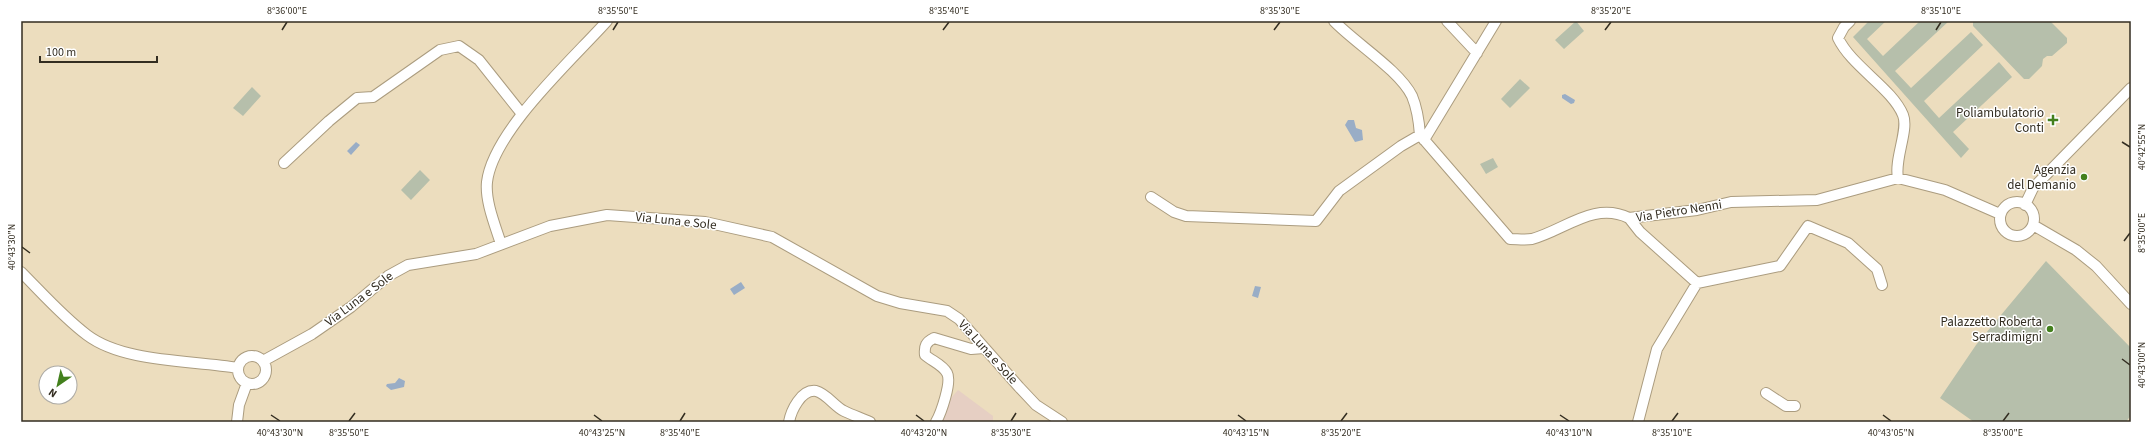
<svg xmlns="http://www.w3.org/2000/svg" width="2152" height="443" viewBox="0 0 2152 443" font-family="'Source Sans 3',sans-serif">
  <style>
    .commercial { fill: #e6cfc3 }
    .green { fill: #b6bfab }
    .water { fill: #99adc6 }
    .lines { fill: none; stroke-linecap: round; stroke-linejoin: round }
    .minor-casing { stroke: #ab9c7f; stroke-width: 12 }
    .minor { stroke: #fff; stroke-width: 10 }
    .ticks { fill: none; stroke: #332d21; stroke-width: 1.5 }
    .poi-dot { fill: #43801d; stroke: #fff; stroke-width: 1.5 }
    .labels { text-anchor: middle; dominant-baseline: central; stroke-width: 3; stroke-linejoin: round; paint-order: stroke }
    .poi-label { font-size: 13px; fill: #332d21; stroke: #fff; text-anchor: end }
    .street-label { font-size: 13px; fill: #332d21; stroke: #fff }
    .neatline { fill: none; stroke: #332d21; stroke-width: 1.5 }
    .ticks-label { font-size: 10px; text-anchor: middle; fill: #332d21 }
  </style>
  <rect width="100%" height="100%" fill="#ecddbe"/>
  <path class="commercial" d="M958,390L993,416V422H938L946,404Z"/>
  <path class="green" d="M1576,21L1584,31L1564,49L1555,40Z
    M1869,21H1886L1867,39L1883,56L1920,21H1949L1895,71L1911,88L1971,32L1983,45L1924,101L1939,118L1999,62L2012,77L1953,132L1969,149L1961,158L1853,37Z
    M1973,21H2050L2067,38V43L2052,56H2047L2043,59L2042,66L2029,79H2024L1973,26Z
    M1520,79L1530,88L1510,108L1501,99Z
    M252,87L261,96L243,116L233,108Z
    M1493,158L1498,167L1486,174L1480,164Z
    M420,170L430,180L411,200L401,190Z
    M2046,261L2131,348V415L2126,422H1974L1940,398L1976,345Z"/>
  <path class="water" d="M1565,94L1575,100L1574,103L1571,104L1562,98V95Z
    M1348,120H1354L1356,128L1362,130L1363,140L1355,142L1345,125Z
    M356,142L360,145L351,155L347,151Z
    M741,282L745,288L734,295L730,289Z
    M1255,286L1261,287L1258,298L1252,296Z
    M399,378L405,381L404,387L391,390L386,386L387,384L395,383Z"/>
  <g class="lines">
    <defs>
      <path id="minor" d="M1334,21C1355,43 1399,70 1412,96C1417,108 1419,121 1420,135
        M1447,21L1477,53
        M1850,21L1844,27L1838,38C1852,67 1892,88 1903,115C1909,130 1894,159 1898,178
        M1424,140L1496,21
        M284,163L329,121L357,98L373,97L440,50L459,46L479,60L522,114
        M1151,197L1174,212L1186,216L1316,221L1339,191L1401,146L1420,135L1510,239C1517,239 1525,240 1532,239C1565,230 1594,201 1629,218L1697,210L1731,202L1817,200L1898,178L1945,190L2000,214
        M2000 219a17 17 0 1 1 34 0a17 17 0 1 1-34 0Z
        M2025,205L2033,188L2131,88
        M1629,218L1640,232L1697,283L1657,349L1638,422
        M2033,225L2076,250L2096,266L2131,304
        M501,244C495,225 485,201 487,182C493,131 573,59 607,21
        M21,272C42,293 63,317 87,335C124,363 193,360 238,368
        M1697,283L1780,266L1808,226L1848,243L1877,269L1882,285
        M238 370a14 14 0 1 1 28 0a14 14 0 1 1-28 0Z
        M263,361L312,334L351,307L388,276L408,265L476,254L550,226L607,215L705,222L772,237L877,296L900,303L947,311L959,319L1019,387L1036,405L1062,422
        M1766,393L1786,406H1795
        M237,422L239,405L247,383
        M789,422C791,411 801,389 816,391C827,394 834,406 844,411C852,415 861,418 870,422
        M936,422C941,413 952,382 947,373C943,365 932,361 925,355C924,346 926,342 934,338L971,349L984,348"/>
    </defs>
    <use href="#minor" class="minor-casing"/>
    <use href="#minor" class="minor"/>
  </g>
  <path class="ticks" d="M282,30L287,22M613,30L618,22M943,30L949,22M1274,30L1280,22M1605,30L1611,22M1936,30L1941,22M2122,142L2130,147M2124,241L2130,233M22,247L30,253M2122,359L2130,365M271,415L280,421M594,415L602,421M916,415L924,421M1238,415L1246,421M1560,415L1569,421M1883,415L1891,421M349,421L355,413M680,421L685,413M1011,421L1016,413M1341,421L1347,413M1672,421L1678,413M2003,421L2009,413"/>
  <g class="poi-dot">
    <path d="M2051 114h4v4h4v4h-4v4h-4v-4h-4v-4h4z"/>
    <circle cx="2084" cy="177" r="4"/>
    <circle cx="2050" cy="329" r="4"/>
  </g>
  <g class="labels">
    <g class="poi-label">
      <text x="2044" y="113">Poliambulatorio<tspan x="2044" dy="15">Conti</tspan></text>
      <text x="2076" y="170">Agenzia<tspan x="2076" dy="15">del Demanio</tspan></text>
      <text x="2042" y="322">Palazzetto Roberta<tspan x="2042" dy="15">Serradimigni</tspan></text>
    </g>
    <g class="street-label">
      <text transform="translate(1679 211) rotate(-9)">Via Pietro Nenni</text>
      <text transform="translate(676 221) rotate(6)">Via Luna e Sole</text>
      <text transform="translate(359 299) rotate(-37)">Via Luna e Sole</text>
      <text transform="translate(988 352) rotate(48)">Via Luna e Sole</text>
    </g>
  </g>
  <rect width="2152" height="443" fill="none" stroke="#ffffff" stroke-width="44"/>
  <g transform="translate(58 385) rotate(214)"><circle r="19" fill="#ffffff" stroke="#adaba6"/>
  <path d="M0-3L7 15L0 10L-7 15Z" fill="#43801d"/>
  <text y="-6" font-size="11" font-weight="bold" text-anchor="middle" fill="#332d21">N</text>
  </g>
  <path d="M40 56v6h117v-6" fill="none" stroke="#332d21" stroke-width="2"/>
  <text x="46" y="56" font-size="12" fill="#332d21" stroke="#ffffff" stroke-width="3" paint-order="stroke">100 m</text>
  <rect x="22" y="22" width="2108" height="399" class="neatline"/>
  <g class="ticks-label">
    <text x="287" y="14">8°36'00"E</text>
    <text x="618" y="14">8°35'50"E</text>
    <text x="949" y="14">8°35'40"E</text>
    <text x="1280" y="14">8°35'30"E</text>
    <text x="1611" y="14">8°35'20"E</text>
    <text x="1941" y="14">8°35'10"E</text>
    <text transform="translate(2141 147) rotate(-90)" y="4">40°42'55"N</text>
    <text transform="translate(2141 233) rotate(-90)" y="4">8°35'00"E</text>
    <text transform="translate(11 247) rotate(-90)" y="4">40°43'30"N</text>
    <text transform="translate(2141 365) rotate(-90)" y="4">40°43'00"N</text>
    <text x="280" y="436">40°43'30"N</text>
    <text x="349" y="436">8°35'50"E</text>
    <text x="602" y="436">40°43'25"N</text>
    <text x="680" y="436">8°35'40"E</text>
    <text x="924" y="436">40°43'20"N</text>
    <text x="1011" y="436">8°35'30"E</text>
    <text x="1246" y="436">40°43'15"N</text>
    <text x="1341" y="436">8°35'20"E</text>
    <text x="1569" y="436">40°43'10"N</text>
    <text x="1672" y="436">8°35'10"E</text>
    <text x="1891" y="436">40°43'05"N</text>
    <text x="2003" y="436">8°35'00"E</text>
  </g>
</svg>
